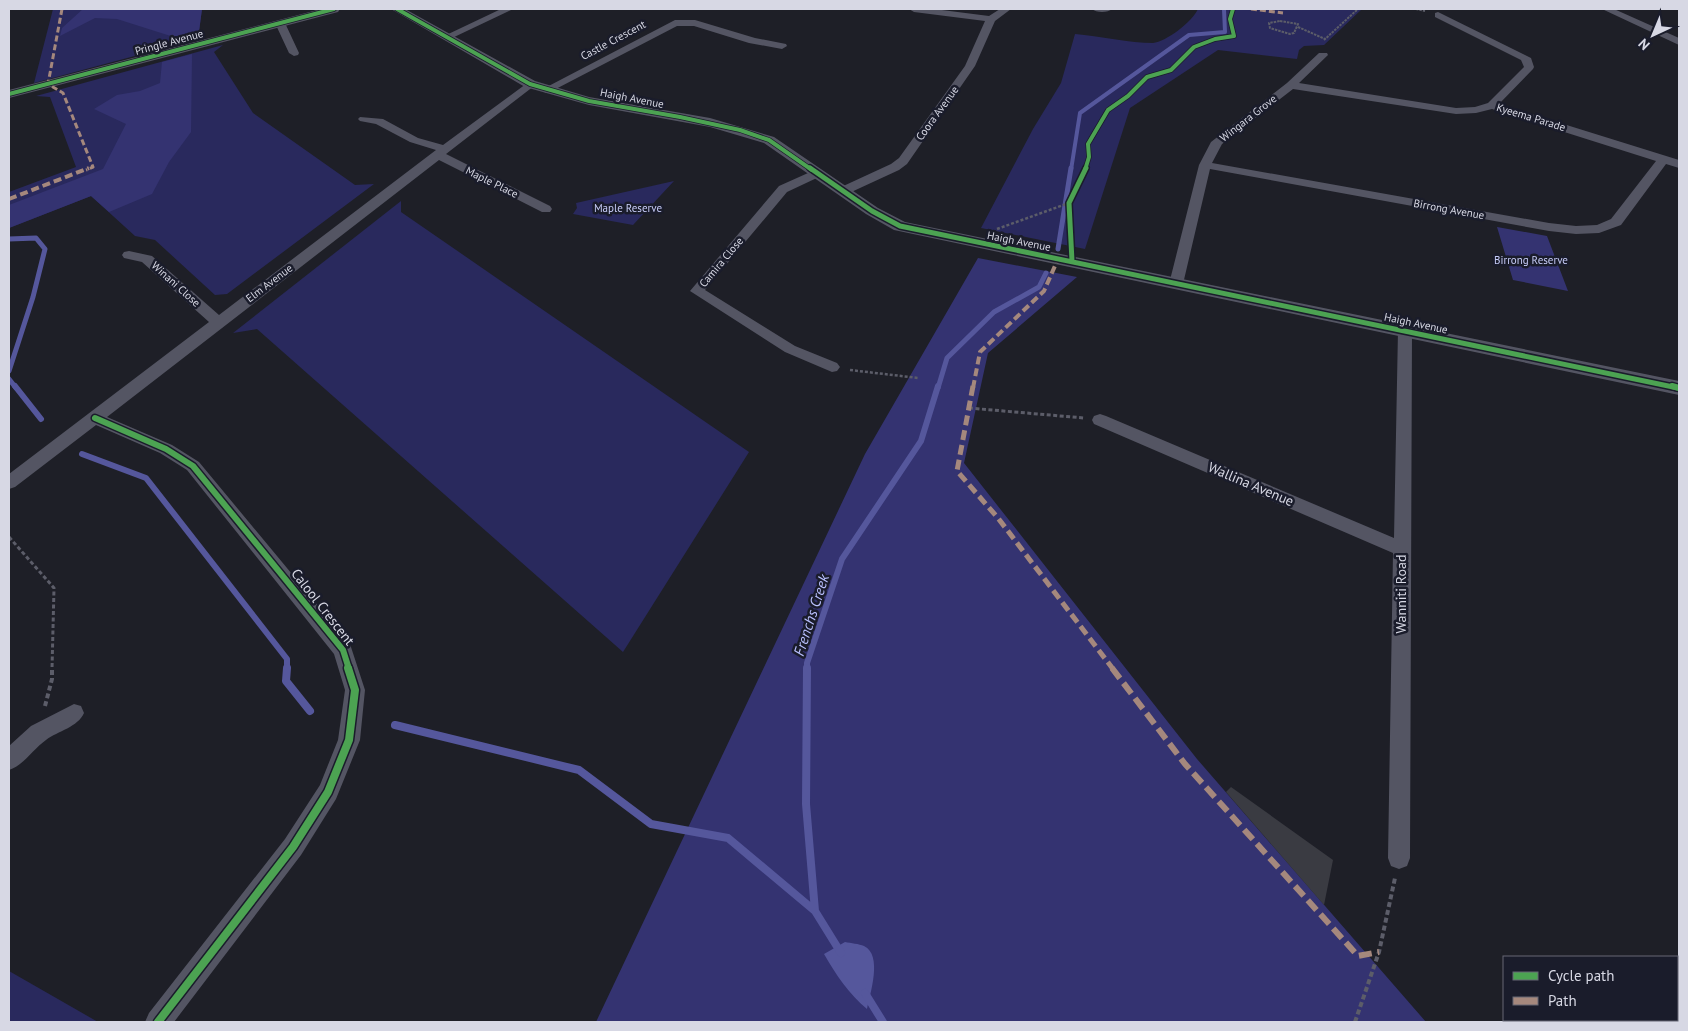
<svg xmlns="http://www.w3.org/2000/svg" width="1688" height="1031" viewBox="0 0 1688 1031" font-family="'PT Sans',sans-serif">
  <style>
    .green { fill: #29295d }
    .forest { fill: #343371 }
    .water { fill: #55579c }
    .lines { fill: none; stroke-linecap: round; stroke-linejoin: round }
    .stream-far3 { stroke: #55579c; stroke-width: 4 }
    .stream-far2 { stroke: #55579c; stroke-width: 5 }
    .stream-far1 { stroke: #55579c; stroke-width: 6 }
    .stream { stroke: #55579c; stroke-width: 8 }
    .building { fill: #3a3b42 }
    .path-far3 { stroke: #5c5d69; stroke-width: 2; stroke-dasharray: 2.5 1; stroke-linecap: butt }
    .path-far2 { stroke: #5c5d69; stroke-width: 2.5; stroke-dasharray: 3 2; stroke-linecap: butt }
    .path-far1 { stroke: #5c5d69; stroke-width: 3; stroke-dasharray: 4 2.5; stroke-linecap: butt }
    .path { stroke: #5c5d69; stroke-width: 4; stroke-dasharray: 5 3; stroke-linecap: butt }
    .minor { fill: #545563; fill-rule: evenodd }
    .tertiary { fill: #545563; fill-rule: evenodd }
    .quiet-far3 { stroke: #a5887d; stroke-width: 3; stroke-dasharray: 6 3; stroke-linecap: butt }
    .quiet-far2 { stroke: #a5887d; stroke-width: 4; stroke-dasharray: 8 4; stroke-linecap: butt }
    .quiet-far1 { stroke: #a5887d; stroke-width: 5; stroke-dasharray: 10 5; stroke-linecap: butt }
    .quiet { stroke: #a5887d; stroke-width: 6; stroke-dasharray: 13 6; stroke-linecap: butt }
    .cycleway-far3-casing { stroke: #1a1c2b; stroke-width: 5.5 }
    .cycleway-far2-casing { stroke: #1a1c2b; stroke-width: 8 }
    .cycleway-far1-casing { stroke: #1a1c2b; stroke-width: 9 }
    .cycleway-casing { stroke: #1a1c2b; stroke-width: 11 }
    .cycleway-far3 { stroke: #4ca352; stroke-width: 4 }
    .cycleway-far2 { stroke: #4ca352; stroke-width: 5 }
    .cycleway-far1 { stroke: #4ca352; stroke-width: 6 }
    .cycleway { stroke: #4ca352; stroke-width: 8 }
    .labels { text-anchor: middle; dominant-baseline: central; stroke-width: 5; stroke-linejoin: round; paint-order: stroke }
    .far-street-label { font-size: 11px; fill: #d7d8e4; stroke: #1a1c2b }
    .far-park-label { font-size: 11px; fill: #c7ccf7; stroke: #1a1c2b }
    .street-label { font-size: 14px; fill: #d7d8e4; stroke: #1a1c2b }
    .water-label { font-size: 15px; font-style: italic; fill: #b9c0fe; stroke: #1a1c2b }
  </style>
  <rect width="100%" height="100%" fill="#1e1f27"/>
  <path class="green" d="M53,9H202L198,39L34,83Z
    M1198,9H1362L1324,45L1304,46L1299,50L1297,59L1218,50L1130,108L1085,249L981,228L1033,129L1061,83L1075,34C1099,36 1130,43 1153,43C1166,42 1193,21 1198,9Z
    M223,45L214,52L253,113L355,185L374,184L227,294L215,295L155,240L135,236L91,196L9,228V192L76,167L50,97L36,96Z
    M674,181L633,225L573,214L577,208L576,203Z
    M401,201V212L749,452L623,652L257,329L233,333Z
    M9,971L98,1022H9Z"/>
  <path class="forest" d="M83,9H202L198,39L177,38L117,19L95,18L60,36L62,28Z
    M192,54L191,132L169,162L152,194L109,212L91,196L9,228V205L103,169L126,124L94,109L117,95L140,91L160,83L162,62Z
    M1497,227L1547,236L1568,291L1513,280Z
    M978,258L1077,277L988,353L964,463L1197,759L1426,1022H596L865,454Z"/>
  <path class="water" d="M845,942C851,943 859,944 864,946C883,955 870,994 867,1009C849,994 836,975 824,954Z"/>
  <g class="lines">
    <path class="stream-far3" d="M1071,170L1080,113L1189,35L1225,32L1224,9"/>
    <path class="stream-far2" d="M9,239L36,238L45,249L33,297L9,371
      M1058,249L1071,168
      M9,379L16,388
      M938,388L947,358L994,312L1039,287L1046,273"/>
    <path class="stream-far1" d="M15,386L41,419
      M82,454L146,478L287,659V669
      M807,669V663L842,559L921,441L938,386"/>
    <path class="stream" d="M287,668L286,681L310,711
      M807,668L806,804L815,911L841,953
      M395,725L579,770L651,824L728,838L815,911
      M865,993L883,1022"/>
  </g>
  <path class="building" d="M1231,787L1333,860L1324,905L1226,792Z"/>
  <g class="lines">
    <path class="path-far3" d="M1416,9L1425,11
      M1280,21L1298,24L1294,33L1290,34L1270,28L1269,23Z
      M1298,27L1325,39
      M1324,40L1358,9
      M1085,170L1089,157L1088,144L1108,110L1128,96L1147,77L1171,70L1194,47L1215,39L1234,36L1230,19L1233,9"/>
    <path class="path-far2" d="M997,229L1069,203
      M1071,247L1069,203L1086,168
      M850,370L918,378"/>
    <path class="path-far1" d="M969,408L1084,418
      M9,537L54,588L52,669"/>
    <path class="path" d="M45,706L52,679V668
      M1355,1022L1379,952L1395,878"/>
    <path class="minor" d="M501,9H513L450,39L447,40L442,37Z
      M909,9H934L989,16L1000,9H1011L995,21L975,66L907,164L899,170L847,194H839L837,191L839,188L891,164L899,158L965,66L985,21L914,12Z
      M1092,9H1112C1108,13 1096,13 1092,9Z
      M1602,9H1614L1679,38V45Z
      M1438,12L1531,58L1534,67L1533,69L1499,104L1679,160V168L1666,164L1621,225L1599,233L1576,234L1549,231L1210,169L1183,284L1176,288L1171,287L1169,284L1199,165L1211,142L1287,83L1319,53H1327L1328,55L1299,83L1456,108L1475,107L1488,103L1524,67L1521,60L1435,17V13ZM1293,89L1456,114L1476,113L1492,109L1656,161L1611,219L1597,225L1576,226L1549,223L1212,163L1222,144Z
      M280,20L285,23L299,53L298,55L294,56L289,53L275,23Z
      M675,20H695L755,38L786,44L787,46L782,49L749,43L694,26H677L550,92L546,93L541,90Z
      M530,81L534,82L535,84L534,86L446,154L550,206L552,209L550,212H542L439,160L107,417L172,445L199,462L350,644L365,690L360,740L336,799L301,855L174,1022H145L149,1013L285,839L320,785L338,740L345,690L334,654L187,470L160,453L96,425L15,487L9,489V474L209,322L142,262L124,258L122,255L124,252L129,251L152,256L219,315L436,150L410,142L376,124L360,121L358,119L360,117L383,119L418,138L443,145Z
      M817,169L823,173L821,176L787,192L705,290L795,346L837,363L840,367L837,371L832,372L785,352L690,291L779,186Z
      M1405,325L1410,327L1412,330L1410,858L1407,866L1399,869L1391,866L1388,858L1393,553L1094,424L1092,420L1094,416L1100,414L1106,416L1394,538L1398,330L1400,327Z
      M74,704L81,706L84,713C78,727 58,731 46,740C33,749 24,765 9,770V746L31,726Z"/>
    <path class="tertiary" d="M321,9H340L338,12L9,98V90Z
      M391,9H405L535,81L589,97L710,118L774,137L878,208L905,222L1679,381V395L894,230L866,214L764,143L710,127L589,105L525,87Z"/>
    <path class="quiet-far3" d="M62,9L48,84L63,93L93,167L86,170
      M1251,9L1283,13"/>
    <path class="quiet-far2" d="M9,199L89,168
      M973,388L980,352L1044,291L1058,259"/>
    <path class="quiet-far1" d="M973,386L957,471L998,518L1113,669"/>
    <path class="quiet" d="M1112,668L1185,764L1358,956L1379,952"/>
    <defs>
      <path id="cycleway-far3" d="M397,9L530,84L589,101L680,117L740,130L769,140L812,170
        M9,94L334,9
        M1085,170L1089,157L1088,144L1108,110L1128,96L1147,77L1171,70L1194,47L1215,39L1234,36L1230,19L1233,9"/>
      <path id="cycleway-far2" d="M810,168L872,211L900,226L1678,388
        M1072,261L1069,203L1086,168"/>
      <path id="cycleway-far1" d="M1672,386L1679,388
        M95,418L166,449L193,466L343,650L349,669"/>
      <path id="cycleway" d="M158,1022L293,847L328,792L349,740L355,690L348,668"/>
    </defs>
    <use href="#cycleway-far3" class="cycleway-far3-casing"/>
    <use href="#cycleway-far2" class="cycleway-far2-casing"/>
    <use href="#cycleway-far1" class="cycleway-far1-casing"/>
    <use href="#cycleway" class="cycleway-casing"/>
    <use href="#cycleway-far3" class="cycleway-far3"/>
    <use href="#cycleway-far2" class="cycleway-far2"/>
    <use href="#cycleway-far1" class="cycleway-far1"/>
    <use href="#cycleway" class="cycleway"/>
  </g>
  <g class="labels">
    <g class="far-street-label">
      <text transform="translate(613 40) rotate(-28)">Castle Crescent</text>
      <text transform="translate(169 42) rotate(-15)">Pringle Avenue</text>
      <text transform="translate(632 98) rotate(11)">Haigh Avenue</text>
      <text transform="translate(937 113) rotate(-54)">Coora Avenue</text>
      <text transform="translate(1531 117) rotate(17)">Kyeema Parade</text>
      <text transform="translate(1248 118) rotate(-38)">Wingara Grove</text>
      <text transform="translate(492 182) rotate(26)">Maple Place</text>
      <text transform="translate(1449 209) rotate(10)">Birrong Avenue</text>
      <text transform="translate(1019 241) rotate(11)">Haigh Avenue</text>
      <text transform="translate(721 262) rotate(-50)">Camira Close</text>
      <text transform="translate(269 283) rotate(-37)">Elm Avenue</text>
      <text transform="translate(176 284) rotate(42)">Winani Close</text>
      <text transform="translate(1416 323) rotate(12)">Haigh Avenue</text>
    </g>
    <g class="far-park-label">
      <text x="628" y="208">Maple Reserve</text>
      <text x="1531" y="260">Birrong Reserve</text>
    </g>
    <g class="street-label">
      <text transform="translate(1251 484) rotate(23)">Wallina Avenue</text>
      <text transform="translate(1401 594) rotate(-90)">Wanniti Road</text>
      <text transform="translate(323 607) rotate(52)">Calool Crescent</text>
    </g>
    <g class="water-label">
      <text transform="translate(811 615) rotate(-72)">Frenchs Creek</text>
    </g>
  </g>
  <rect width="1688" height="1031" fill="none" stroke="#d7d8e4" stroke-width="20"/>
  <rect x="1503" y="956" width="175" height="65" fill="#1a1c2b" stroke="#666775"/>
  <rect x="1513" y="972" width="25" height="8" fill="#4ca352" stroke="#666775"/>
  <text x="1548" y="981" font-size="15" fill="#d7d8e4">Cycle path</text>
  <rect x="1513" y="997" width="25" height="8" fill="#a5887d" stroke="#666775"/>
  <text x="1548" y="1006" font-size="15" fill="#d7d8e4">Path</text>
  <g transform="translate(1653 35) rotate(224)" stroke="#1a1c2b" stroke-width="4" paint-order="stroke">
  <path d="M0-4L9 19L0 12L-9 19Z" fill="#d7d8e4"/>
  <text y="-8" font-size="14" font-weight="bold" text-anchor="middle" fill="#d7d8e4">N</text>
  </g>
</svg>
